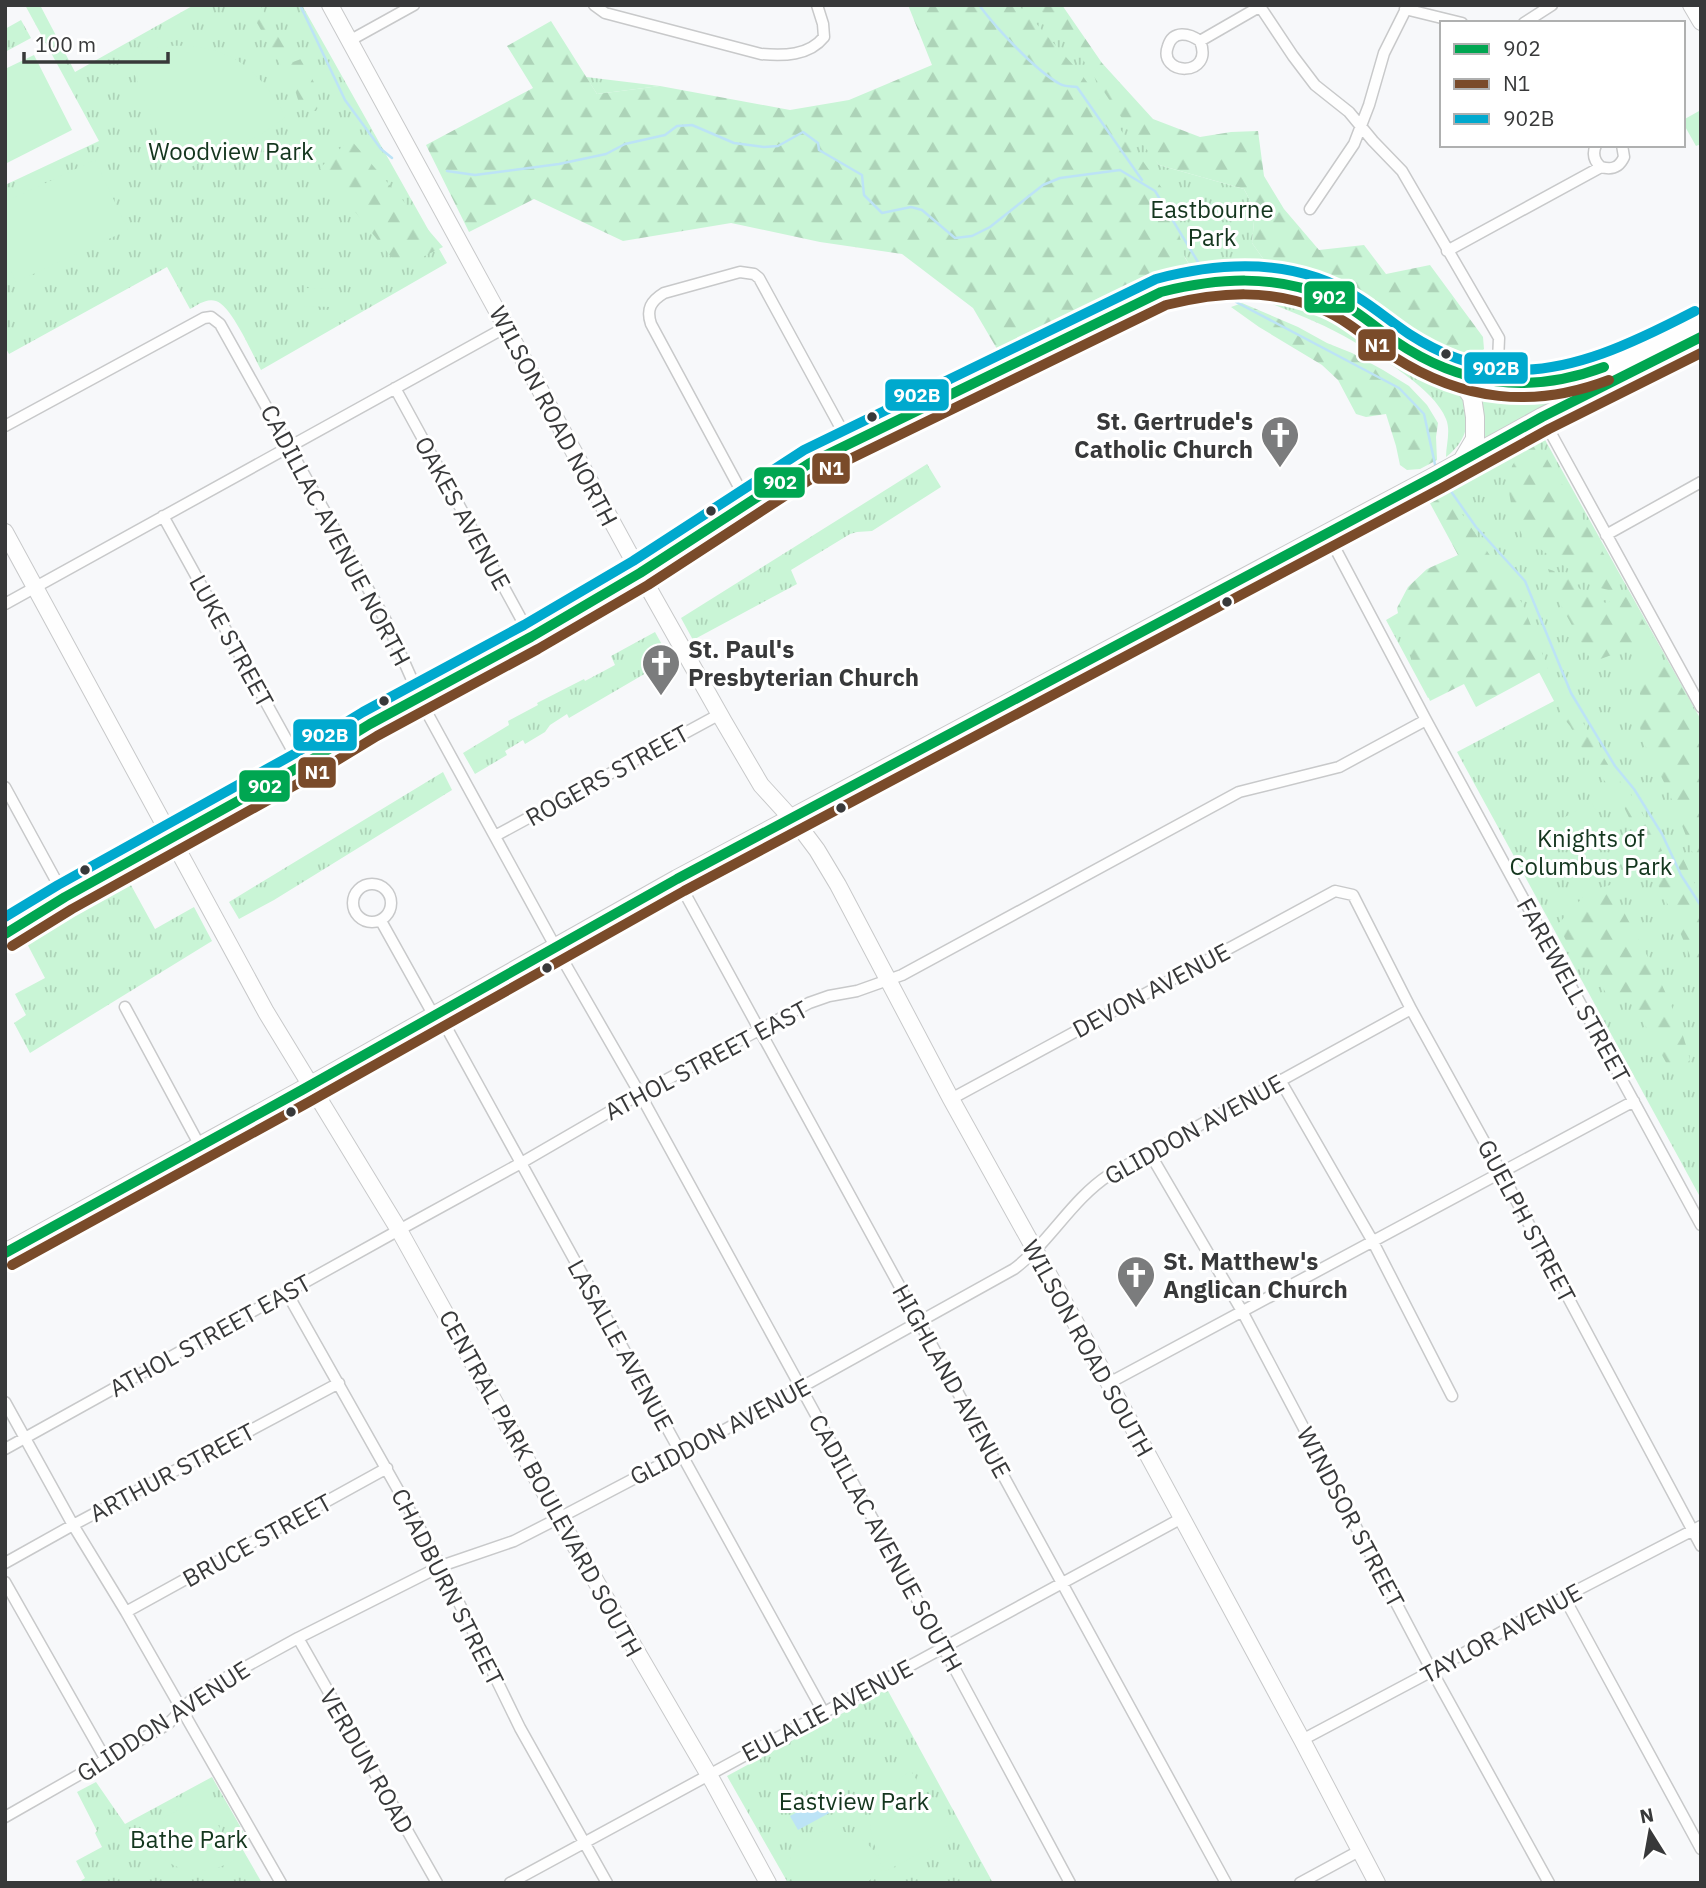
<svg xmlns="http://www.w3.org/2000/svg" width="1706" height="1888" viewBox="0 0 1706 1888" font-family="'IBM Plex Sans',sans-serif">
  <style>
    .grass { fill: url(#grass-tufts) }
    .forest { fill: url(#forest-firs) }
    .pitch { fill: #c9f5d6 }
    .water { fill: url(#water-ripples) }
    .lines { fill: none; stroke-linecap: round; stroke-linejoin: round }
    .stream { stroke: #bce3f6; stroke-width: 2.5 }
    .street-casing { stroke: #c8c9ca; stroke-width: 13 }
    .secondary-casing { stroke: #c8c9ca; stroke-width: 18 }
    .primary-casing { stroke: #c8c9ca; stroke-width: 20 }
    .street { stroke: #fefefe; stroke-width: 10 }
    .secondary { stroke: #fefefe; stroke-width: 16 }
    .primary { stroke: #fefefe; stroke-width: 18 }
    .bus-1-casing { stroke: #fff; stroke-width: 16 }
    .bus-2-casing { stroke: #fff; stroke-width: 16 }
    .bus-3-casing { stroke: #fff; stroke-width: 16 }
    .bus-1 { stroke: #00a651; stroke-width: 10 }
    .bus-2 { stroke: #7a4b2a; stroke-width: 10 }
    .bus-3 { stroke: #00a9ce; stroke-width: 10 }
    .bus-dot { fill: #38393a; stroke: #fff; stroke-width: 2.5 }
    .labels { text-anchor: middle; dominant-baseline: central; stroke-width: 6; stroke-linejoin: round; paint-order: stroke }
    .park-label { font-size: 24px; fill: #14361e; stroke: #fff }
    .street-label { font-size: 24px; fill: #38393a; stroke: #fff }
    .poi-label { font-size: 24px; font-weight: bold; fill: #38393a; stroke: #fff; text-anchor: start }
    .line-badge { stroke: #fff; stroke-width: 2.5 }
    .badge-label { font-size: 19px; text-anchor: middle; font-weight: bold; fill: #fff }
  </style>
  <defs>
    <pattern id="grass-tufts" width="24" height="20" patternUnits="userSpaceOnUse" patternTransform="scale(1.75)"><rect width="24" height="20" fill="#c9f5d6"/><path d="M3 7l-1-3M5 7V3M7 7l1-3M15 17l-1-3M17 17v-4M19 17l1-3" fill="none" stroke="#add3b8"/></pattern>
    <pattern id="forest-firs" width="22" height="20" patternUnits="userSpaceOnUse" patternTransform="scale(1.75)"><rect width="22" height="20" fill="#c9f5d6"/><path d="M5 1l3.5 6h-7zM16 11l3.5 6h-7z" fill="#add3b8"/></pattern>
    <pattern id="water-ripples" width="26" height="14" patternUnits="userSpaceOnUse" patternTransform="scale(1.75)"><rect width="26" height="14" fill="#bce3f6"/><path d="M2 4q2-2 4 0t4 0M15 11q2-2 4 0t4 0" fill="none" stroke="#a2c4d4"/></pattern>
  </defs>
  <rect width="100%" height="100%" fill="#f7f8fa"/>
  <path class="grass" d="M25,5H40L75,72L194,5H302L447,263L261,370C253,355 231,305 216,301C206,298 198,305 190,309L167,267L9,354L5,347V185L99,141Z
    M912,5H1056L1159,165L1244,189L1255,210L1252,243L1269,267L1216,266L1192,269L1155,208Z
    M21,20L31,38L5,52V29Z
    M586,77L660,86L597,94Z
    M1253,293C1267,295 1282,294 1296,298C1339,311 1374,342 1412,365C1425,374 1443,376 1455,387C1460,391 1463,399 1465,406C1471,427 1463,444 1446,457C1446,445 1451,431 1446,419C1435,388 1371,351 1342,335C1317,321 1289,311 1263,300Z
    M1612,373L1486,439L1481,440L1467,383Z
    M1538,435L1544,438L1701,720V1194L1699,1195L1457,752L1554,701L1527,649L1428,698L1386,620L1471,571L1429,492Z
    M927,464L941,487L872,531L857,532L850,534L791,570L797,584L693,640L681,618Z
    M655,632L670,659L569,718L567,714L550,725L545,732L525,744L523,740L505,751L507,755L475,774L463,753L509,725L508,721L538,705L537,703L584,679L585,681L615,665L611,656Z
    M443,772L452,790L274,900L239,919L229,902Z
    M126,876L155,929L194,907L212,941L30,1053L14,1023L26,1015L15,994L45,978L22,934Z
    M887,1689L993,1883H788L727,1776Z
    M212,1777L244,1833L236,1838L262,1883H78L85,1878L76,1861L102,1847L95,1833L97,1831L77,1792L96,1782L125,1824Z"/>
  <path class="forest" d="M247,5H260L293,62L301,59C308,73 326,95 316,111H305L299,103L296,93Z
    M908,5H1017L1025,11L1082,75L1171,201L1185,258L1192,269L1160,278L1000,354L973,308L902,254L820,242L731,223L623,241L534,199L469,232L426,145L533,88L507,46L551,21L597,94L660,86L790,110L849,100L932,65Z
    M1035,5H1062L1102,63L1153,119L1200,137L1231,132L1258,131L1264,176L1284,209L1319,250L1364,245L1386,274L1430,265L1483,337L1484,349L1474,360L1451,353L1422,340L1358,299L1323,280L1269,267L1252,243L1255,210L1244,189L1159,165L1118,113L1070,40Z
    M350,139L443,247L400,268L320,168Z
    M1242,303L1298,327L1327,343L1352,353L1383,370L1409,386L1427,405L1438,423L1436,437L1437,460L1420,469L1407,470L1400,465L1396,446L1386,414L1366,417L1356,414L1338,380L1322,365L1259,327L1231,307Z
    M1538,444L1620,581L1612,591L1593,586L1523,537L1513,515L1508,486L1512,466L1522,450Z
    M1436,486L1458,508L1522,603L1548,668L1476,707L1464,684L1430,701L1402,634L1397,608L1408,587L1427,569L1458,555L1425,494Z
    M1548,569L1563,574L1588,596L1606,603L1629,596L1657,645L1635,652H1620L1592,662L1557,598Z
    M1659,659L1668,663L1701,722V874L1668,790L1643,741L1638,718L1641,702L1637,667Z
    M1565,702L1575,709L1613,773L1630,793L1657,838L1662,851L1643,858L1637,834L1622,803L1589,761L1570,726L1561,715L1559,703Z
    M1681,854L1701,897V981L1670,909L1650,869Z
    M1610,885C1638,942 1675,998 1690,1060L1682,1068L1668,1066L1630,998L1613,1006L1591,966L1578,965L1558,924L1588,892Z"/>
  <path class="pitch" d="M169,46C228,43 258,67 286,117L261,134L191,167L190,165L179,170L174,167L170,157H167L128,58L156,48Z
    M34,55L72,130L5,164V69Z
    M1699,111L1701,144L1696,146L1683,123V120Z
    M95,160L128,230L16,282L5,259V202Z
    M305,288L331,289L330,307L304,306Z
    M1591,802L1601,818L1570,836L1560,820Z
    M911,1771L950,1833L949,1838L886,1871C862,1824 862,1799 911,1771Z
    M195,1801L207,1805L237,1859C196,1882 163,1871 141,1830Z
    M832,1829C863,1835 870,1842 884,1869L866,1883H795L783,1869L798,1847L814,1834Z"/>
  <path class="water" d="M825,1797L833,1811L798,1830L790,1816Z"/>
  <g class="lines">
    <path class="stream" d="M300,5L345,100L381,149L392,158
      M979,5C996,28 1036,71 1060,84C1065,87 1071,86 1077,87L1142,180
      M447,171L475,175L559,164L606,154L625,144L665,135L677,126L692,125L734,143L764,147L778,146L803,132L818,143L819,150L862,175L864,195L882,213L911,207L922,210L955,238L972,236L990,227L1043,185L1060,178L1120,170L1155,191L1198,262
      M1236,302L1399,388L1424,414L1436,469
      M1443,480L1476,527L1525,581L1571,693L1615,766L1634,789L1662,834L1681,875L1701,906"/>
    <defs>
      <path id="street" d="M594,5L605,13L761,54C783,56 809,56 824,37L823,24L817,5
        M1259,5L1293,56L1315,85L1349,112L1373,141L1402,171L1499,338L1498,362L1488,381
        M1405,9L1462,23
        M1524,23L1552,5
        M349,41L414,5
        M1200,41C1215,78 1157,76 1168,46C1173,30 1189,33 1200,41L1259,7
        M1596,145C1592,154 1594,161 1601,167
        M1310,209L1354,144L1369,105L1384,53L1408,5
        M1447,251L1601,167C1612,170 1619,168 1624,157L1622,145
        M395,388L531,637
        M1542,417L1701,707
        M5,426L204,318L211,317L220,324L386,621L425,709L556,948L640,1094L943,1647L1070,1883
        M747,502L651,324C646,309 651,301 664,293L740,272L754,274L759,278L849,443
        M163,516L301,766
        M1327,533L1426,720L1701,1225
        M1606,535L1701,482
        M5,604L506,327
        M5,787L65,897
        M495,836L720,714
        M677,879L1226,1883
        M353 903a19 19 0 1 1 38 0a19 19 0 1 1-38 0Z
        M381,921L434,1016
        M125,1007L200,1146
        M439,1014L824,1713
        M1280,1080L1372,1240L1452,1396
        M951,1099L1335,891L1353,895L1411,1009L1501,1172L1701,1546
        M1149,1152L1242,1311L1432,1671L1549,1883
        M287,1293L441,1566L520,1728L607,1883
        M1109,1383L1634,1101
        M5,1402L73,1525L126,1612L281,1883
        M5,1449L399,1230L521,1163L640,1094L809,1003L829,996L857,991L902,975L1239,792L1339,767L1426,720
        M5,1563L73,1525L339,1383
        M5,1582L106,1760
        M1564,1597L1701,1849
        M126,1612L387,1468
        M298,1638L437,1883
        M1302,1740L1432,1671L1564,1597L1701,1526
        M5,1817L168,1724L198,1693L298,1638L441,1566L514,1541L559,1518L681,1454L1014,1269C1050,1242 1071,1200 1109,1175L1411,1009
        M510,1883L1182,1518
        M1300,1883L1359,1851"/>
      <path id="secondary" d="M330,5L640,573L724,722L761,785L802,830L817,850L838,885L951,1099L1109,1383L1302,1740L1377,1883
        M1691,5L1701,22
        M5,532L266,1012L399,1230L559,1518L713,1782L768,1883"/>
      <path id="primary" d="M1449,372L1464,385L1472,397L1475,417V439L1462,461
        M5,934L65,897L301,766L370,724L531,637L640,573L810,463L1161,292C1221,276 1273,272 1332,299C1357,310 1379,331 1402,346C1433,366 1479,384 1516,384C1581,383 1645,353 1701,323
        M5,1253L302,1090L677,879L1435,476L1542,417L1701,337"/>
    </defs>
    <use href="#street" class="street-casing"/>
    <use href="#secondary" class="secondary-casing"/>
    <use href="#primary" class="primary-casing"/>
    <use href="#street" class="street"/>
    <use href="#secondary" class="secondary"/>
    <use href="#primary" class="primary"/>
    <defs>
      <path id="bus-1" d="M5,934L65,897L301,766L370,724L531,637L640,573L810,463L1161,292C1218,278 1273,274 1329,297C1353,307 1374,326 1395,341C1461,386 1529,395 1604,367
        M5,1253L302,1090L677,879L1435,476L1542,417L1701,337"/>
      <path id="bus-2" d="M12,946L72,909L308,778L377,736L538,649L648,585L817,475L1166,305C1219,292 1271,288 1323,310C1349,321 1371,342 1394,357C1463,401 1533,409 1609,380
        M12,1265L309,1102L684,891L1442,488L1549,429L1701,353"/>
      <path id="bus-3" d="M5,917L58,885L294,754L363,712L524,625L633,561L804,450L1156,279C1224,261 1296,258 1357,297C1375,308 1391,322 1409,334C1437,352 1470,366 1503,369C1568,376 1639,340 1695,311"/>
    </defs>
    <use href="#bus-1" class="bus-1-casing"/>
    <use href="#bus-2" class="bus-2-casing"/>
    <use href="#bus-3" class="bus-3-casing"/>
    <use href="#bus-1" class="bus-1"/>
    <use href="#bus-2" class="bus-2"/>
    <use href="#bus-3" class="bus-3"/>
  </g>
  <defs>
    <symbol id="church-pin" viewBox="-11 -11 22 30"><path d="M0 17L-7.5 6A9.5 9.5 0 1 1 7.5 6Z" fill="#7b7c7d" stroke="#fff"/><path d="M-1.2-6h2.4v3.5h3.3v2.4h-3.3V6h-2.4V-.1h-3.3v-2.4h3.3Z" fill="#fff"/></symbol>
  </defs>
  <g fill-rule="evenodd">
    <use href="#church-pin" x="1258" y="413" width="44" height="60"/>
    <use href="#church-pin" x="639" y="641" width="44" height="60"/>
    <use href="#church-pin" x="1114" y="1253" width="44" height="60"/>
  </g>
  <g class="bus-dot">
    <circle cx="1446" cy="354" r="6"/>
    <circle cx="872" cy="417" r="6"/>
    <circle cx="711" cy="511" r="6"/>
    <circle cx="1227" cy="602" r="6"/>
    <circle cx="384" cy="701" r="6"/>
    <circle cx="841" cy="808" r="6"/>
    <circle cx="85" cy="870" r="6"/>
    <circle cx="547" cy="968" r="6"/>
    <circle cx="291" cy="1112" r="6"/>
  </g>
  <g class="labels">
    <g class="park-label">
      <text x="231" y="151">Woodview Park</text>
      <text x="1212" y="209">Eastbourne<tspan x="1212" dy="28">Park</tspan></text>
      <text x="1591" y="838">Knights of<tspan x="1591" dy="28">Columbus Park</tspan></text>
      <text x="854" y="1801">Eastview Park</text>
      <text x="189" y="1839">Bathe Park</text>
    </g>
    <g class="street-label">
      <text transform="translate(554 416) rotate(62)">WILSON ROAD NORTH</text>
      <text transform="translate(463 513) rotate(61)">OAKES AVENUE</text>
      <text transform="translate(336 535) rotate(62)">CADILLAC AVENUE NORTH</text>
      <text transform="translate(232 641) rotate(61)">LUKE STREET</text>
      <text transform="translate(607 775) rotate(-29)">ROGERS STREET</text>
      <text transform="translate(1151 990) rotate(-28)">DEVON AVENUE</text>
      <text transform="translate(1574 990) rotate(61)">FAREWELL STREET</text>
      <text transform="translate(706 1060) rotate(-28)">ATHOL STREET EAST</text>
      <text transform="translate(1194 1129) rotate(-29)">GLIDDON AVENUE</text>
      <text transform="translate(1527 1221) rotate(62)">GUELPH STREET</text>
      <text transform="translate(210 1335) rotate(-29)">ATHOL STREET EAST</text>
      <text transform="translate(621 1345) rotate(61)">LASALLE AVENUE</text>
      <text transform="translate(1088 1348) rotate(61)">WILSON ROAD SOUTH</text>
      <text transform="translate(952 1381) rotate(61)">HIGHLAND AVENUE</text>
      <text transform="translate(720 1431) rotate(-28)">GLIDDON AVENUE</text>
      <text transform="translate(172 1472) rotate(-28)">ARTHUR STREET</text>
      <text transform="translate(541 1483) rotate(61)">CENTRAL PARK BOULEVARD SOUTH</text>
      <text transform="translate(1351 1517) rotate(62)">WINDSOR STREET</text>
      <text transform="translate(257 1540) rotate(-29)">BRUCE STREET</text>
      <text transform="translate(886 1543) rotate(61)">CADILLAC AVENUE SOUTH</text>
      <text transform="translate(448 1587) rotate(63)">CHADBURN STREET</text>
      <text transform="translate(1501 1633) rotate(-29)">TAYLOR AVENUE</text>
      <text transform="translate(827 1710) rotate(-28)">EULALIE AVENUE</text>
      <text transform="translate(163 1721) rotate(-33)">GLIDDON AVENUE</text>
      <text transform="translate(367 1761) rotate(60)">VERDUN ROAD</text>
    </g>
    <g class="poi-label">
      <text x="1253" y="421" text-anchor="end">St. Gertrude's<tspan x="1253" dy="28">Catholic Church</tspan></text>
      <text x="688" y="649">St. Paul's<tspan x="688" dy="28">Presbyterian Church</tspan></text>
      <text x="1163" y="1261">St. Matthew's<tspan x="1163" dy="28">Anglican Church</tspan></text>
    </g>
  </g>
  <g class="line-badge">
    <rect x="1303" y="280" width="53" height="34" rx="7" fill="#00a651"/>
    <rect x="1357" y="328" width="40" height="34" rx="7" fill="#7a4b2a"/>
    <rect x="1463" y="351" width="66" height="34" rx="7" fill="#00a9ce"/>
    <rect x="884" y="378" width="66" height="34" rx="7" fill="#00a9ce"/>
    <rect x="811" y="452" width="40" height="33" rx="7" fill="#7a4b2a"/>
    <rect x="753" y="466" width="53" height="33" rx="7" fill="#00a651"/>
    <rect x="292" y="718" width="66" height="34" rx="7" fill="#00a9ce"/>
    <rect x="297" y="756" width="40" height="33" rx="7" fill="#7a4b2a"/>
    <rect x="238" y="769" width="53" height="34" rx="7" fill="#00a651"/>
  </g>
  <g class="badge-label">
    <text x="1329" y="304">902</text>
    <text x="1377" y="352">N1</text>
    <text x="1496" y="375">902B</text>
    <text x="917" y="402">902B</text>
    <text x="831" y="475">N1</text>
    <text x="780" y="489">902</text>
    <text x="325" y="742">902B</text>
    <text x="317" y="779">N1</text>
    <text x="265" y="793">902</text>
  </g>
  <rect width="1706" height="1888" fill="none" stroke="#38393a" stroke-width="14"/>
  <rect x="1440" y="21" width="245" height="126" fill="#ffffff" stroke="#afb0b0" stroke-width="2"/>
  <rect x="1454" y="44" width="35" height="10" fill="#00a651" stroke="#afb0b0" stroke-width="2"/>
  <text x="1503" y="56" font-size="21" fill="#38393a">902</text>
  <rect x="1454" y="79" width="35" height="10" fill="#7a4b2a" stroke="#afb0b0" stroke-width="2"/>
  <text x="1503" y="91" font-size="21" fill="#38393a">N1</text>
  <rect x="1454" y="114" width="35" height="10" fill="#00a9ce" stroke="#afb0b0" stroke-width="2"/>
  <text x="1503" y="126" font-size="21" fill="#38393a">902B</text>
  <g transform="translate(1650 1832) rotate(349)" stroke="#ffffff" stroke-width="5" paint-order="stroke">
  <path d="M0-5L12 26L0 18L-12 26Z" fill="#38393a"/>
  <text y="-10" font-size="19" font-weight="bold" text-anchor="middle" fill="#38393a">N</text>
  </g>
  <path d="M24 52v10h144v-10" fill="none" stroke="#38393a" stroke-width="3.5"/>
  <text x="35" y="52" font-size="21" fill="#38393a" stroke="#ffffff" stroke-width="5" paint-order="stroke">100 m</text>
</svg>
